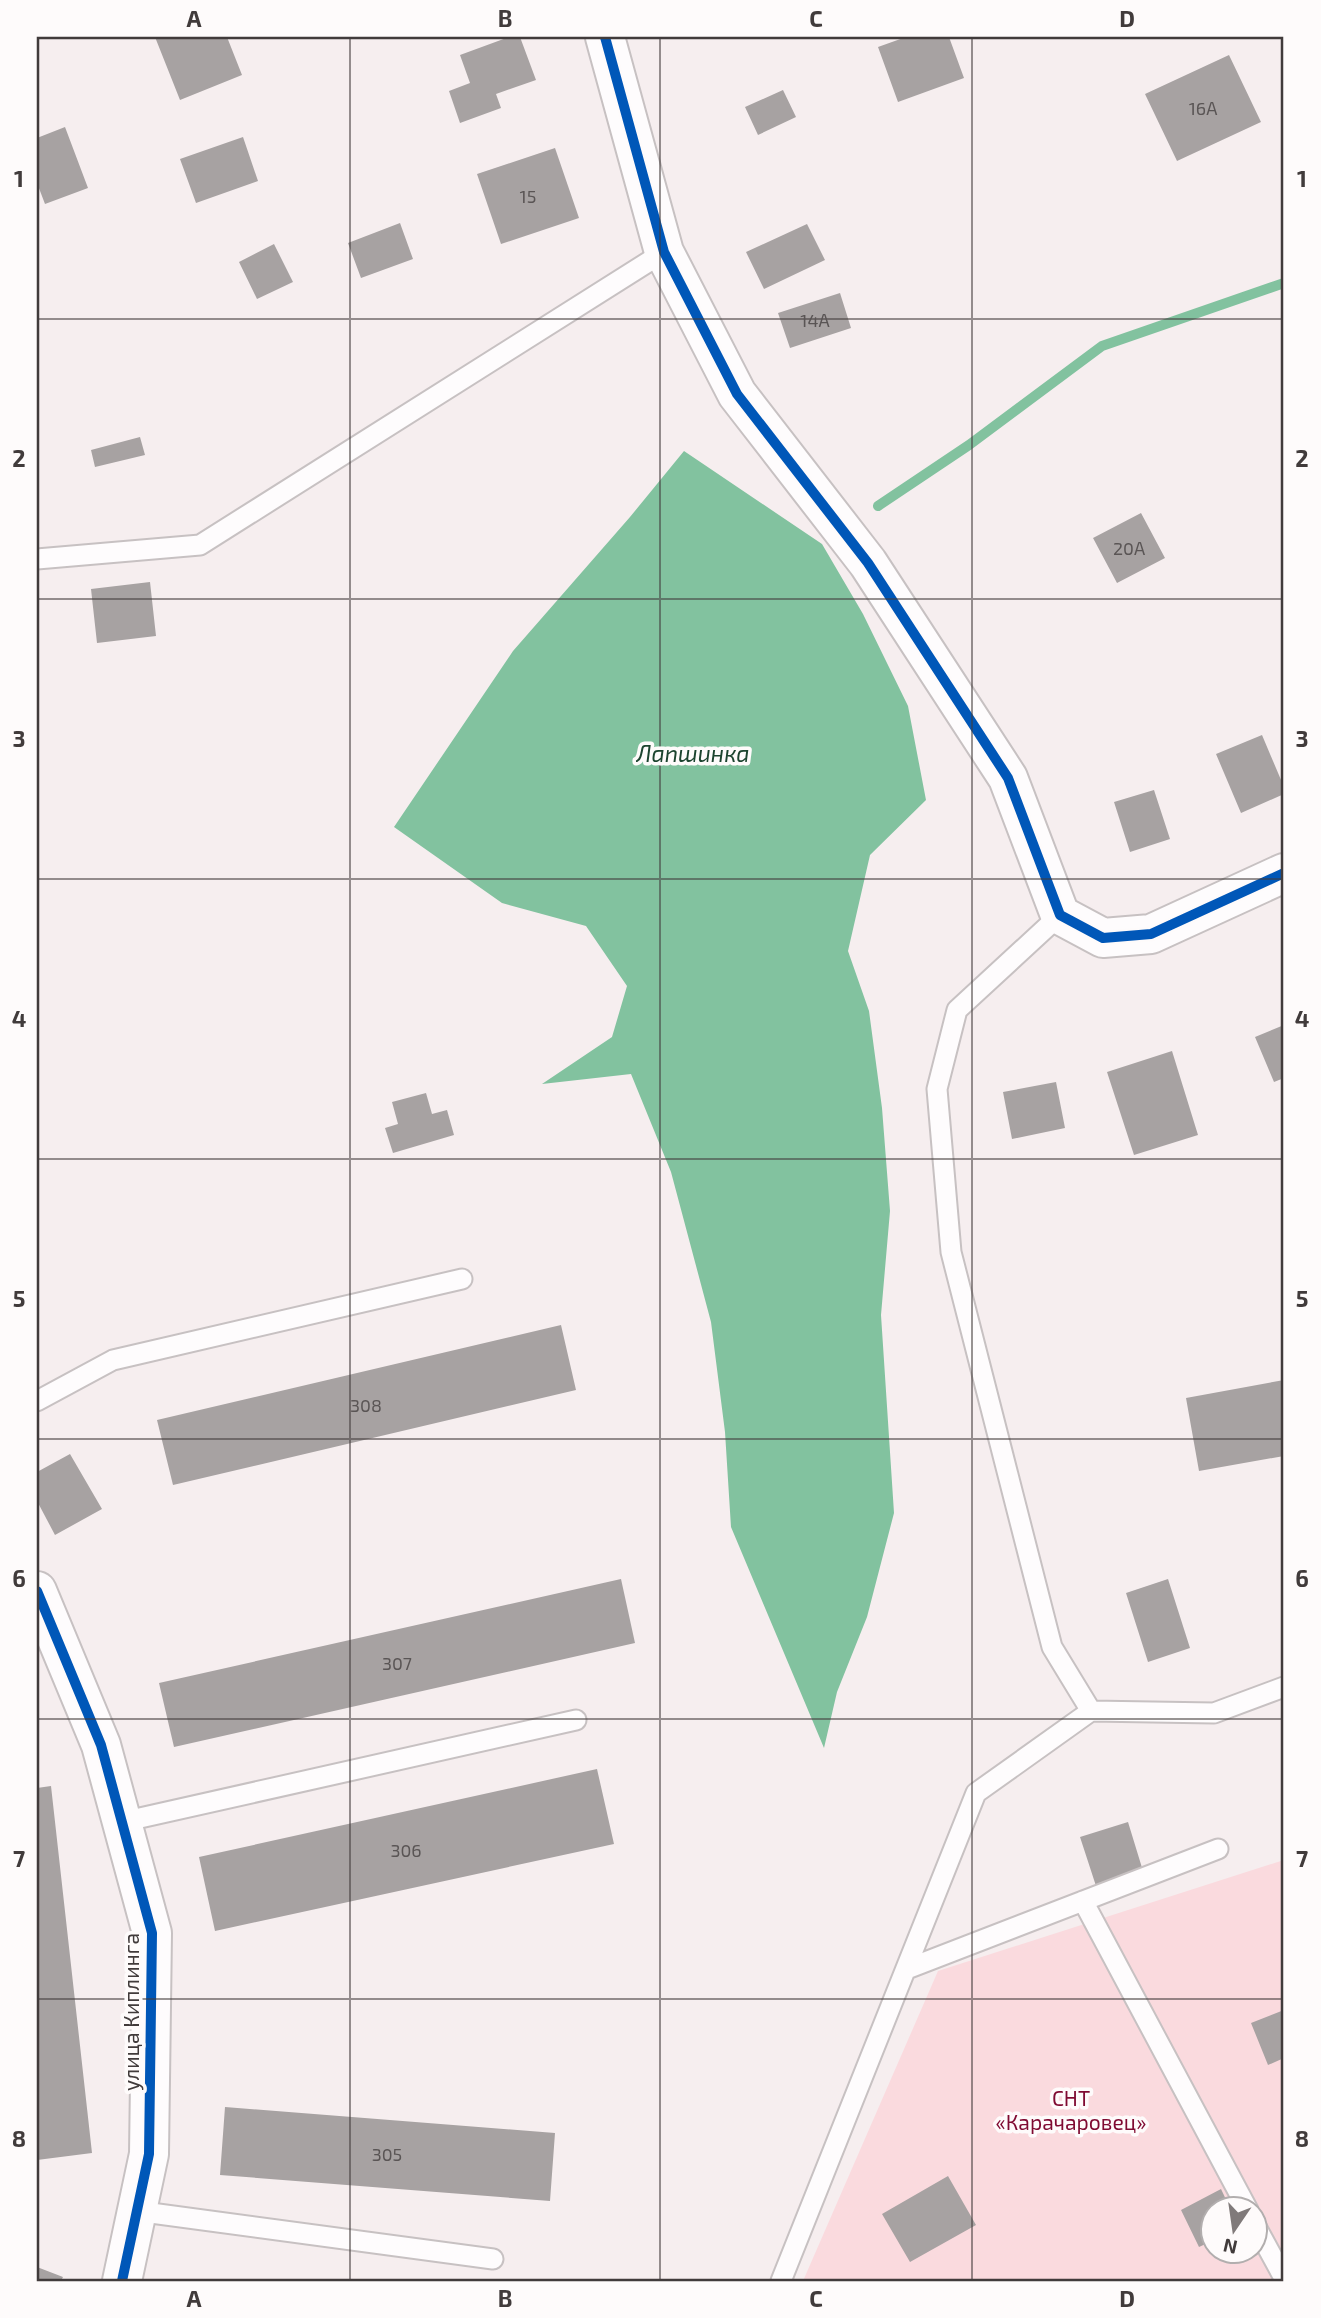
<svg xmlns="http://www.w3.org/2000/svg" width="1321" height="2318" viewBox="0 0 1321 2318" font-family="'Exo 2',sans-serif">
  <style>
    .green { fill: #fadade; fill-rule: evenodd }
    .water { fill: #82c29f }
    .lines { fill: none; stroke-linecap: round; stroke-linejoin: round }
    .stream { stroke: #82c29f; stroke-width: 10 }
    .building { fill: #a7a2a2 }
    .service-casing { stroke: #c7c1c2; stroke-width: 23 }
    .minor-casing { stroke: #c7c1c2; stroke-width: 42 }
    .service { stroke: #fefcfd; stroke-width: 19 }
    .minor { stroke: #fefcfd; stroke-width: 38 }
    .cycleway-casing { stroke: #fefbfb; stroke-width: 15 }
    .cycleway { stroke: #0057b8; stroke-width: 10 }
    .grid { fill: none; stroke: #413b3b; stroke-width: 2; stroke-opacity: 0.55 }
    .labels { text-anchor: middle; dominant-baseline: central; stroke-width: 7; stroke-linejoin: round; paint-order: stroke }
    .number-label { font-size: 18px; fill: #5a5555 }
    .street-label { font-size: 21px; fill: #413b3b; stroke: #fefbfb }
    .park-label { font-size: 21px; fill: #7f0a32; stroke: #fefbfb }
    .water-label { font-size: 23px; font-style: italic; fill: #1c442f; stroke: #fefbfb }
    .neatline { fill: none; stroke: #413b3b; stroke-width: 2.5 }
    .grid-label { font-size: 23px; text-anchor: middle; font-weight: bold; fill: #413b3b }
  </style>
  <rect width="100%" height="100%" fill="#f6eeef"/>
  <path class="green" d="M1284,1860V2281H803L938,1971ZM1212,2210H1254V2252H1212Z"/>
  <path class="water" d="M684,451L822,544L863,614L908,706L926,800L870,855L848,951L869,1011L882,1108L890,1211L881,1315L894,1513L867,1617L837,1692L824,1748L731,1527L725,1432L711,1322L671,1172L631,1074L542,1084L612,1037L627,986L586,926L502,903L394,827L513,651L630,517Z"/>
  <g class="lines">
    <path class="stream" d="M878,506L969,445L1102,346L1284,283"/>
  </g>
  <path class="building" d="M155,37H227L242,75L180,100Z
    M509,37H520L536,80L496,94L501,108L460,123L449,91L470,83L460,55Z
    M906,37H949L964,78L898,102L878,47Z
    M1229,55L1261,122L1177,161L1145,94Z
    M783,90L796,117L758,135L745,107Z
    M65,127L88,188L45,204L37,183V138Z
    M243,137L258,181L196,203L180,159Z
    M555,148L579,218L501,244L477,174Z
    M400,223L413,259L361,278L348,243Z
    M807,224L825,260L764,289L746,252Z
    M274,244L293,282L257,299L239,262Z
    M840,293L851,328L790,348L778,313Z
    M140,437L145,455L95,467L91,450Z
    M1141,513L1165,558L1117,583L1093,538Z
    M150,582L156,636L97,643L91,589Z
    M1262,735L1284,787V794L1241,813L1216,754Z
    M1154,790L1170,839L1130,852L1114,802Z
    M1284,1025V1078L1274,1082L1255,1037Z
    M1172,1051L1198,1135L1134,1155L1107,1072Z
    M1056,1082L1065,1128L1012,1139L1003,1092Z
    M426,1093L432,1114L447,1110L454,1135L393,1153L385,1128L398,1124L392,1102Z
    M561,1325L576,1390L173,1485L157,1420Z
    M1284,1380V1456L1199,1471L1186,1398Z
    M70,1454L102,1509L55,1535L37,1501V1472Z
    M621,1579L635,1643L174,1747L159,1683Z
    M1168,1579L1190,1648L1148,1662L1126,1593Z
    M597,1769L614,1844L215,1931L199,1857Z
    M51,1786L92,2153L37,2160V1788Z
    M1128,1822L1143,1871L1096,1886L1080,1837Z
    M1284,2010V2058L1268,2065L1251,2023Z
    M225,2107L555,2133L550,2201L220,2175Z
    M948,2176L976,2225L910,2262L882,2214Z
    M1221,2189L1231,2210H1212V2241L1199,2247L1181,2210Z
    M37,2267L63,2277L61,2281H37Z"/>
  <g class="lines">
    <defs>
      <path id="service" d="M37,559L200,545L664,252
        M1060,915L957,1010L937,1089L951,1252L1052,1647L1091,1711L1214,1713L1284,1687
        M37,1401L113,1360L462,1279
        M122,1822L576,1720
        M1083,1901L1248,2210
        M907,1969L1218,1849
        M136,2211L493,2259
        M1254,2223L1284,2278
        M781,2281L976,1793L1091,1711"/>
      <path id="minor" d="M605,37L664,252L737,394L868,563L1008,778L1060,915L1103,938L1151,934L1284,873
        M37,1591L101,1745L152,1933L149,2154L122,2281"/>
    </defs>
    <use href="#service" class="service-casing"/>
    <use href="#minor" class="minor-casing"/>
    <use href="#service" class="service"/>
    <use href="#minor" class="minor"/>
    <defs>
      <path id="cycleway" d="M605,37L664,252L737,394L868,563L1008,778L1060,915L1103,938L1151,934L1284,873
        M37,1591L101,1745L152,1933L149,2154L122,2281"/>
    </defs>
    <use href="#cycleway" class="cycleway-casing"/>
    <use href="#cycleway" class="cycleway"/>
  </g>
  <path class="grid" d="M350,37V2281M660,37V2281M972,37V2281M37,319H1284M37,599H1284M37,879H1284M37,1159H1284M37,1439H1284M37,1719H1284M37,1999H1284"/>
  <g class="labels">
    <g class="number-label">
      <text x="1203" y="108">16А</text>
      <text x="528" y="196">15</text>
      <text x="815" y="320">14А</text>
      <text x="1129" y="548">20А</text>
      <text x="366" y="1405">308</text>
      <text x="397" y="1663">307</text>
      <text x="406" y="1850">306</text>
      <text x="387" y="2154">305</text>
    </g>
    <g class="street-label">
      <text transform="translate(130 2012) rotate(-90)">улица Киплинга</text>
    </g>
    <g class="park-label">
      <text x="1071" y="2097">СНТ<tspan x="1071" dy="24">«Карачаровец»</tspan></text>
    </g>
    <g class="water-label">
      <text x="693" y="753">Лапшинка</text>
    </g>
  </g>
  <rect width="1321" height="2318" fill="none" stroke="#fefbfb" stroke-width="77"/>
  <g transform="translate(1234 2230) rotate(193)"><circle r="33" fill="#fefbfb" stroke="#b2aeae" stroke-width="2"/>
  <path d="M0-5L12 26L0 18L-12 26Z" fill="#807a7a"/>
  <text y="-10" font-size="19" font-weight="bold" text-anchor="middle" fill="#413b3b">N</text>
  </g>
  <rect x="38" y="38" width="1244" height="2242" class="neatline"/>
  <g class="grid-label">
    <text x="194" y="27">A</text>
    <text x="505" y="27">B</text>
    <text x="816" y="27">C</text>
    <text x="1127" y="27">D</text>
    <text x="19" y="187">1</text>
    <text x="1302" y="187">1</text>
    <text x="19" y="467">2</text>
    <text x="1302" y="467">2</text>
    <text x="19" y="747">3</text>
    <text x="1302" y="747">3</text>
    <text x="19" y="1027">4</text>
    <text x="1302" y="1027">4</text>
    <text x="19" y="1307">5</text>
    <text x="1302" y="1307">5</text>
    <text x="19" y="1587">6</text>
    <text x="1302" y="1587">6</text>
    <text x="19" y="1867">7</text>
    <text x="1302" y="1867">7</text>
    <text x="19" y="2147">8</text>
    <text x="1302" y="2147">8</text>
    <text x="194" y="2307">A</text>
    <text x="505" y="2307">B</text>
    <text x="816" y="2307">C</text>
    <text x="1127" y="2307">D</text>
  </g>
</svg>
